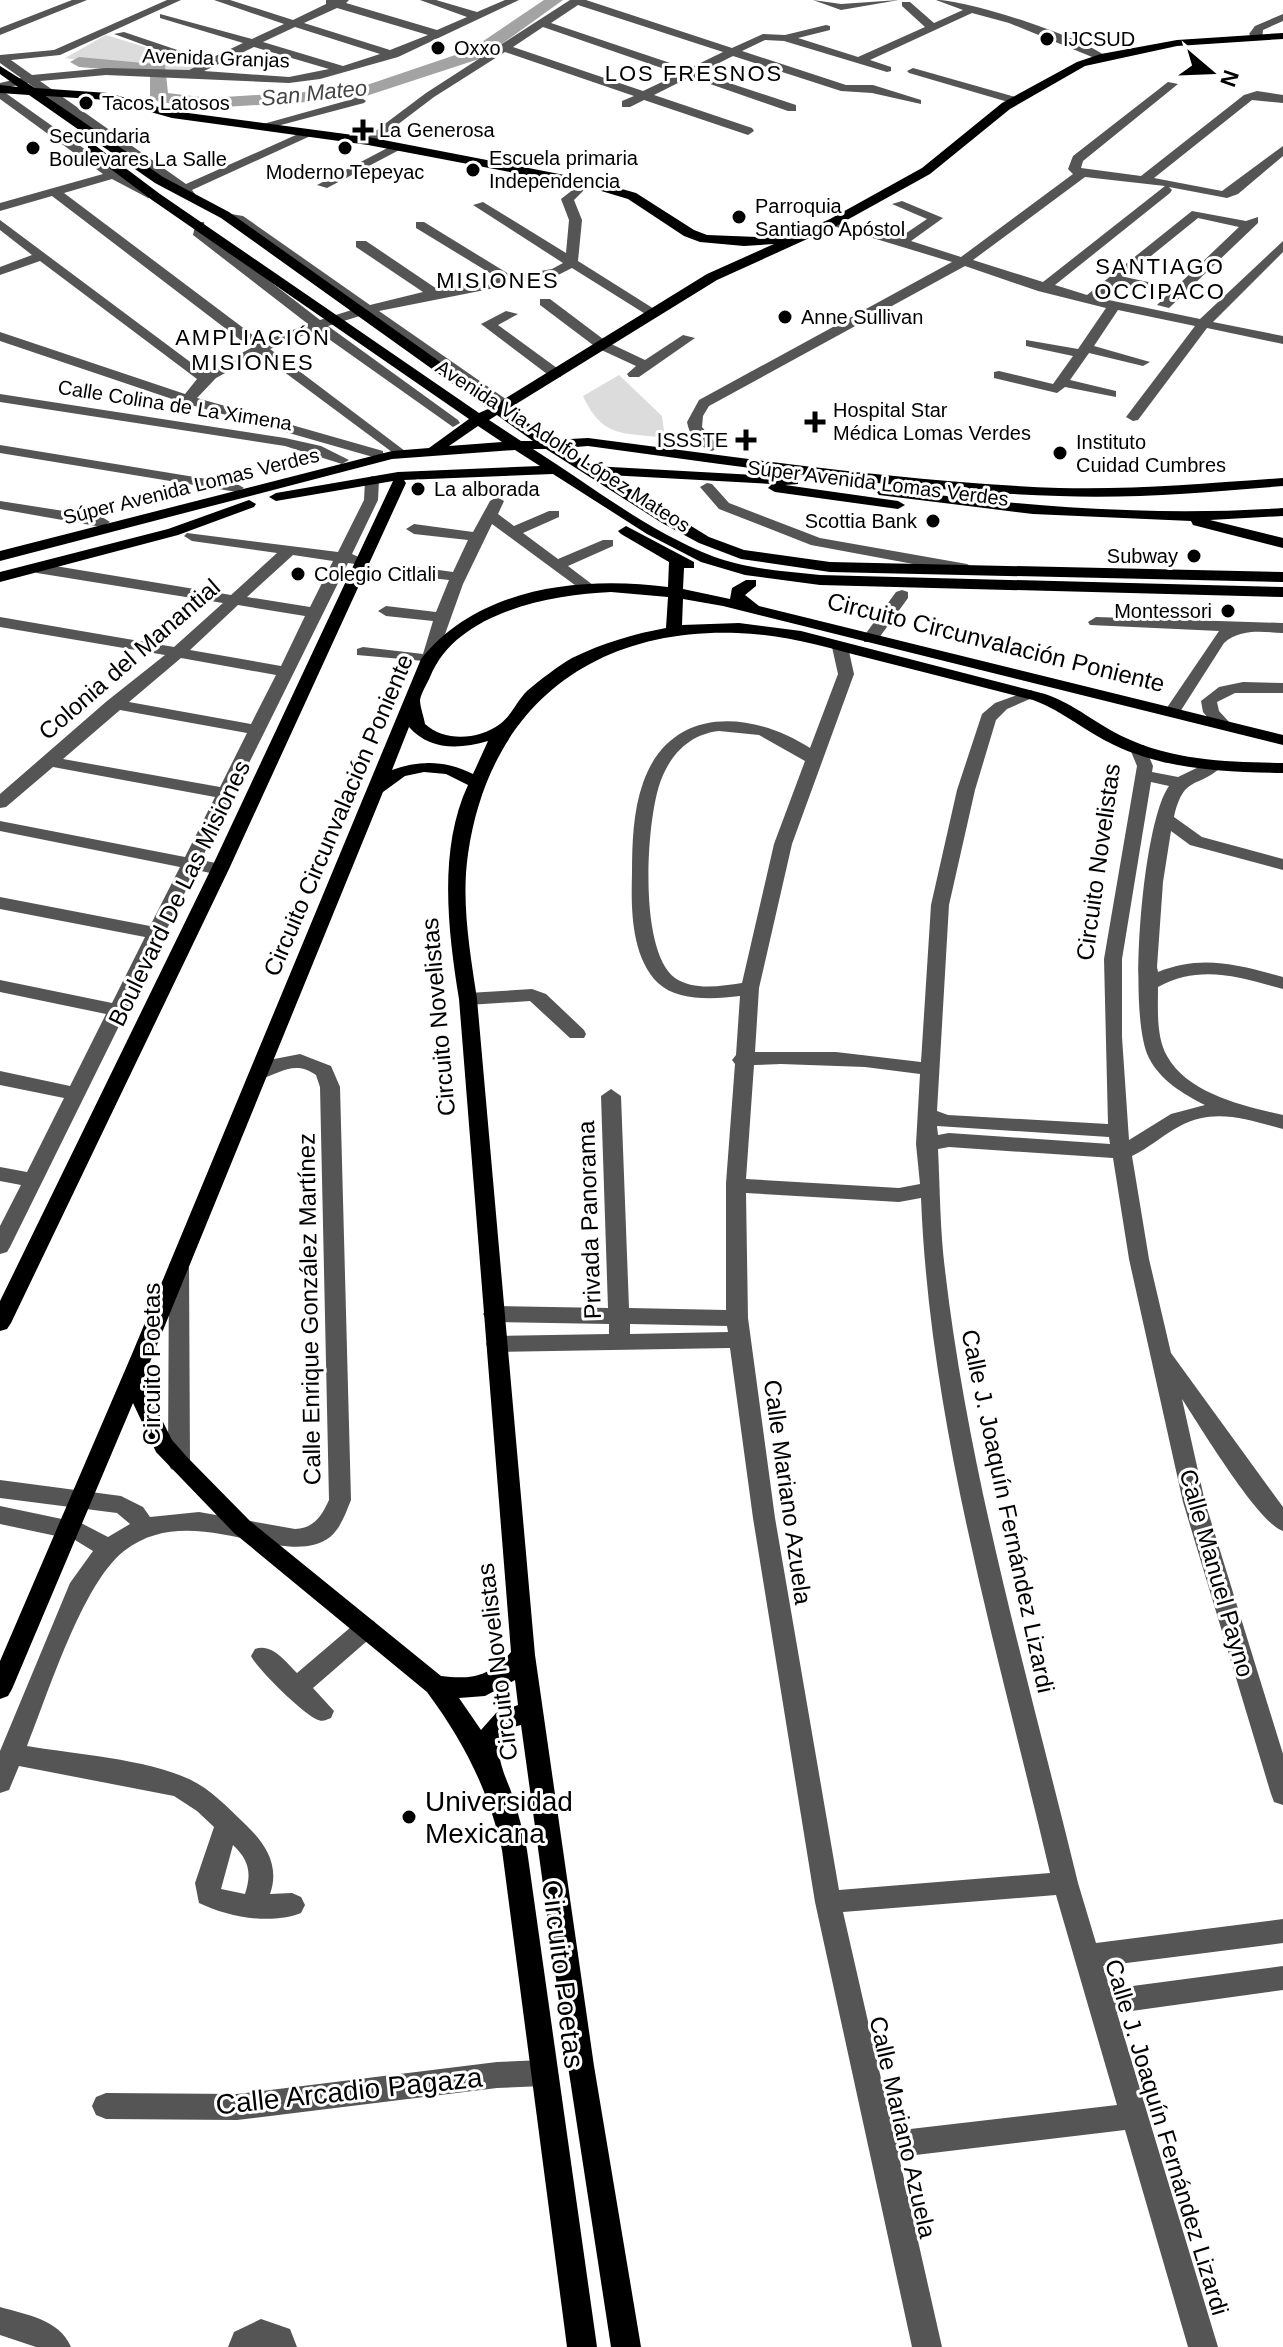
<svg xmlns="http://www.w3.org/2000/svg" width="1283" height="2347" viewBox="0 0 1283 2347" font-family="Arial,sans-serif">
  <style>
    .green { fill: #dcdcdc }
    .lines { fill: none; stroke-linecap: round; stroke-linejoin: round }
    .river { fill: #a3a3a3; fill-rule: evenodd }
    .minor { fill: #555; fill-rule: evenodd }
    .major { fill: #000; fill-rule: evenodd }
    .poi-dot { fill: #000; stroke: #fff; stroke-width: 3 }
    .labels { text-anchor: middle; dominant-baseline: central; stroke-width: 6; stroke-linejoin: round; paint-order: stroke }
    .far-poi-label { font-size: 20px; fill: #000; stroke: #fff; text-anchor: start }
    .far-street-label { font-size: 20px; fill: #000; stroke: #fff }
    .far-neighbourhood-label { font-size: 22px; letter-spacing: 2px; fill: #000; stroke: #fff }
    .far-water-label { font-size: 22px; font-style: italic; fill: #444; stroke: #fff }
    .street-label { font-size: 24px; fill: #000; stroke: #fff }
    .near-poi-label { font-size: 28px; fill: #000; stroke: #fff; text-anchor: start }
    .near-street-label { font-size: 28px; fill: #000; stroke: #fff }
  </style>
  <rect width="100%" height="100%" fill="#fff"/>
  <path class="green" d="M106,35L200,64L185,72L162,71L65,58Z
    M619,375L662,416L665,438C623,432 603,439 583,396Z"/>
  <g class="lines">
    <path class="river" d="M544,0H563L482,58L357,99L208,108L159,102L150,97V73L79,67L70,62L79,57L165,65L168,93L208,98L355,89L470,50Z"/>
    <path class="minor" d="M72,0H87L0,35V28Z
      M167,0H181L60,55L11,60L32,75L106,68L189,70L199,65L114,34L124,32L207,60L243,43L160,18V14L252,39L284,24L214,0H230L293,20L326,4V0H349L346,3L437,30L467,17L420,0H436L477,12L505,0H519L398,57L320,79L289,83L106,75L40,81L186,184L307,130L317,133L192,190L195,194L189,198L28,83L0,89L117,172L156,192V198H148L112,179L64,193L262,342L308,324L193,235L196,222H204L205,231L320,320L358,308L235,222L225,219V213L243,216L370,305L423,292L356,247V241H366L437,289L498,278L416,228V222H424L512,276L552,269L563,263L473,205L483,202L566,253L569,220L561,199L579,185L585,189L574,200L582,220L578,261L659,312L647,315L572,268L556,276L379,311L510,402V408L505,409L366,314L328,326L458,420L460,423L453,427L316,330L270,349L405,451L407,454L400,458L260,354L216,378L197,398L383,451V457H373L184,403L0,341V332L185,394L197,379L40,261L0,275V267L32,255L0,230V220L205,373L251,348L52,196L0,211V203L103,174L0,99V83L21,78L0,63V55L54,50ZM337,8L428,35L390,50L304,23ZM295,27L380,54L343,66L263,42ZM254,47L329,69L289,77L204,71Z
      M570,0H586L732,48L763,34L785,35L826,25L830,26V30L798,38L858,57L925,27L902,6V2H910L934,23L963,10L936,0C969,0 1081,37 1107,57L1097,59L1009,23L972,13L870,60L891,67V71L887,72L784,41L765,40L742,51L846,85H873L921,100V104L872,93L841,91L733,56L699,73L796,105V111H788L690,77L654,95L752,128L754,131L748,135L644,100L630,107H622V101L634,96L505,52L434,97L372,144L362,141L426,93ZM578,5L723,52L688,69L551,23ZM543,27L679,74L643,91L513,47Z
      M813,0L841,4L899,0L841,10Z
      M1283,14V21L1263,30L1262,39H1254L1249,34L1255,26Z
      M913,68L1019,98L1021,100L1015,104L909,73L907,71Z
      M1168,82L1178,84L1083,161L1081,168L1141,176L1244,95L1257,91L1283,95V103L1252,100L1154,178L1222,191L1283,146V156L1238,194L1227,198L1169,187L1172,190L1170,193L1055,285L1087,295L1192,211L1246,221L1258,217V223L1169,308L1157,305L1168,294L1118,283L1099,298L1200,319L1283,241V252L1213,322L1283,336V344L1207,328L1138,420L1133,421L1126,417L1195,326L1118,310L1094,346L1150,362L1143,366L1089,353L1070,380L1116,391V397L1065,387L1057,393L994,378V372L999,371L1053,384L1073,356L1026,346V340L1078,349L1106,308L1038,291L965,266L709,406L703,416L702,427L719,447L712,451C699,447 689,435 687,422L699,400L952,262L830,225V219L899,238L927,219L892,204L902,201L943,218L911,241L961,257L1073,174L1068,169L1073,156ZM1085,177L1165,186L1043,282L973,260ZM1198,218L1239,227L1175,288L1125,277Z
      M360,97L366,101L364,103L262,130L256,126Z
      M393,145L403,148L327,188L317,185Z
      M540,299H550L607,342L645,360L683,335L695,338L639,377H629L627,374L636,366L597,348L540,305Z
      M506,311L518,314L498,325L561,371V377H551L481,324Z
      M0,394L285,438L321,446L349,460L342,464L285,446L0,402Z
      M0,445L237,484L244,488L237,492L0,453Z
      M372,476L379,480L378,500L352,554L363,559L355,564L348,563L201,860L226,865L229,869L220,875L196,870L10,1247L7,1252L0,1254V1226L21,1185L0,1181V1167L27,1172L64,1098L0,1085V1071L70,1086L106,1014L0,992V980L112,1003L145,937L0,909V897L150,926L180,867L0,831V821L185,857L215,797L53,767L6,807L0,808V794L107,701L165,655L0,627V617L174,647L223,603L37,573L29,568L37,563L231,595L277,553L192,541L184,536L187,533L338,552L364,500L365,480ZM293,555L333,561L310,607L247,597ZM238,605L305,616L281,666L190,650ZM181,658L276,675L251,724L129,702ZM120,710L247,733L220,787L63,759Z
      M707,483L712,484L729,503L820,538L967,564L975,569L967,574L811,545L719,509L700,487Z
      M497,497L504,501L498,514L514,526L549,511H559V517L523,533L558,559L603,540H613V546L568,566L593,585V591H583L492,524L463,584L435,662L357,655V649L363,647L423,654L433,621L386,616L378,611L386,606L436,612L449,580L403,575L395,570L403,565L453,572L468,540L414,534L406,529L414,524L473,532L490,501Z
      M0,501L102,517L110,522L102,527L0,509Z
      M902,590L908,592V598L876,642H864V636L896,592Z
      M1096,617L1283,623V633C1262,632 1241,628 1224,643L1178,715L1172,717L1164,712L1219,631L1090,625L1088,622Z
      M840,642L848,647L854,674L792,844L759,988L755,1052H836L921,1062L931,905L957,790L982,714L995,703L1031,690L1039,695L1007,709L996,720L975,790L949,905L937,1111L948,1115L1108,1124L1104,959L1137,766L1130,749L1132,745H1144L1153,766L1152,772L1178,777L1207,763H1219L1221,767C1198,789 1184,774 1174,817L1202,837L1283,859V870L1190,845L1171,831L1163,882L1157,967L1158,972C1202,954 1239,965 1283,977V989C1238,977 1201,964 1158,987C1158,1009 1156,1037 1167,1056C1188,1094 1244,1106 1283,1115V1129C1248,1120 1215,1107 1180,1126C1163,1135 1149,1148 1132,1156L1149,1259L1171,1353L1283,1507V1531C1258,1523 1200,1426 1182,1399L1205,1502L1283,1754V1805L1274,1802L1271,1794L1183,1502L1129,1259L1113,1158L949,1147L938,1149C940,1189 940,1230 945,1270C969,1477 1029,1681 1078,1883L1096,1943L1283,1919V1943L1103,1966L1110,1989L1283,1966V1990L1117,2013L1218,2347H1188L1125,2130L899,2157L942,2347H912L815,1902L753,1518L730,1348L497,1352L489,1350L486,1344L489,1338L497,1336L609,1334V1324L494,1322L487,1320L483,1314L487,1308L494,1306L608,1308L601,1096L611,1089L621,1096L629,1308L726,1310V1183L735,1064L732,1060L736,1055L740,996C715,999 678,1002 658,983C631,956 631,909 632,873C632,844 633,811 643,783C670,705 751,710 810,748L838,674L832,647ZM719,731L759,735L805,761L774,844L742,983C721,986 694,991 675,978C638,951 646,819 661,780C671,754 690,734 719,731ZM1151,782L1169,786C1142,823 1127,1017 1149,1058C1160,1080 1183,1094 1205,1105L1171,1114L1129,1140L1122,1037V959ZM781,1064L865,1067L920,1074L916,1144L920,1184L899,1188L746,1179L754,1065ZM937,1126L1109,1137L1110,1144L949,1133L938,1135ZM746,1193L899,1202L921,1198C930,1426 998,1651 1050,1873L839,1890L775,1518L748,1318ZM630,1324L727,1326L728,1332L630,1334ZM1056,1895L1117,2105L893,2131L843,1912Z
      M1243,682L1283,683V693H1235L1217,702L1219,711L1230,723L1228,727H1216L1203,712L1201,701L1219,687Z
      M532,989L546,994L584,1030L586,1034L584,1038H570L530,1001L468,1005L459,999L468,993Z
      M300,1054L331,1066L340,1087L351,1500C346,1512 341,1528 330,1537C285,1572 193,1497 124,1551C82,1584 48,1694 27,1746C74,1754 146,1759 189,1779C211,1789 228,1808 246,1825C266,1844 280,1866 270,1894L292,1893L301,1897L305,1905L301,1913C270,1925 228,1917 199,1903L195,1883L214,1827L197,1811L174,1796L19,1766L9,1790L0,1793V1751L70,1583L93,1551L75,1540L0,1524V1506L81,1523L108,1537L130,1524L117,1513L0,1498V1480L121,1496L143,1507L150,1517L199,1512L295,1529C314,1528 321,1517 329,1500L320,1087L316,1075C294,1060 281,1073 259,1080L249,1073L269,1060ZM233,1845C249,1860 252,1873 245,1894L221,1889Z
      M179,1257L186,1260L189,1265L190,1463L187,1469L179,1472L171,1469L168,1463L169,1265L172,1260Z
      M366,1618L374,1621L378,1628L374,1635L313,1688L334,1711L331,1718C325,1720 324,1722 318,1720C305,1716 257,1669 251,1656L255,1649C272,1643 285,1661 297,1673L358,1621Z
      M543,2060L553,2064L556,2073L553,2082L543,2086L497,2088L237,2120L106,2119L96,2115L92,2106L96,2097L106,2093L237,2094L497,2062Z
      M0,2307C27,2315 59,2319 71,2347H36L0,2335Z
      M261,2319L290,2329L297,2347H228L234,2332Z"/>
    <path class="major" d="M1283,33V39L1177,46L1085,66L1010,109L930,174L838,225L717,280L508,409L552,440L588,438C744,458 901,482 1059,488C1134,490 1208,483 1283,478V486C1208,492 1134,499 1059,496C901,491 744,467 588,446L564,448L593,466L793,477L798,478V484L785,485L898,501L905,505L898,509L775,492L768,488L772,484L608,475L709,537L744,550L830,562L1283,572V582L830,572L741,559L699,543L662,523L546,449H533C590,485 648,531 712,556C746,569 784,571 820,575L1283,587V597L820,585L745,575L701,562L647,534L553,474L404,480L406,483L229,869L11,1323L7,1329L0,1331V1301L211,869L393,481L276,501L269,497L276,493L398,472L540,466L515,450L392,459L0,561V551L392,451L429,448L469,419L152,200L88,152V146H96L160,194L479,413L488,409L221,218L155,183L29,95L0,93V85L18,87L0,74V66L35,88L108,93L173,111L368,137L590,180L636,193L694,230L707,235L787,238L830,219L922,168L1002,103L1077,62L1101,54L1177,40ZM46,96L108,100L172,118L368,145L588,187L628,199L684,236L700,242L744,246L774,244L707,274L498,403L229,212L163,177ZM497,415L533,441H521L489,420ZM478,426L502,442L449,446Z
      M884,488C1017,506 1149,517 1283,508V516L1210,520L1283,538V548L1193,525L1191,521L1033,514L879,495L877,492Z
      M249,500L256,504L254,507L178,535L0,582V572L168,529Z
      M626,526L694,562V568H684L683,589L730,599L732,588L746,580H756V586L745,595L759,606L1283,735V745L723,606L683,599L682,625L739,623L801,631L1045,694C1075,704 1097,725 1126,738C1175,761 1230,762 1283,763V773C1226,772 1166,770 1114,745C1086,732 1063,711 1033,700C978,686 923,672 868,658C826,647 782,634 737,633C591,628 489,708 468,854C461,902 470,952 477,999L535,1655L594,2066L641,2347H611L568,2066L521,1725C483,1733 504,1772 512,1794C518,1812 523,1831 527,1850L597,2347H567L502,1850C488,1789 464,1742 427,1692L234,1533L156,1452L133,1403L12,1689L8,1696L0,1699V1661L132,1354L421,659C479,586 583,576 668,587L669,562L621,534L618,531ZM611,592L668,597L666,628C633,634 603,643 572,658C558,666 540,680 527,691C517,701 511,716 500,724C478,740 445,742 425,724C424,717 420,707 420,700C421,693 427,684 430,677C456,612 549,595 611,592ZM409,727C430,751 460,749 488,741L473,774C446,760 419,760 392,770ZM424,772L446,774L468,785C438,849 448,931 459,999L511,1652C490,1676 472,1680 441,1676L250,1521L187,1457L172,1440L157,1410L152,1391L150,1362L383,792L405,776ZM515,1680L518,1705L496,1713L481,1730L459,1698L485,1696Z"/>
  </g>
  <g class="poi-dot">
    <circle cx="1047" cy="39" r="8"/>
    <circle cx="438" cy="48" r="8"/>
    <circle cx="86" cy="103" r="8"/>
    <path d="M359 118h8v8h8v8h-8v8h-8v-8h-8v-8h8z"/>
    <circle cx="33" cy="148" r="8"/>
    <circle cx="345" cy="148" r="8"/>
    <circle cx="473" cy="170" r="8"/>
    <circle cx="739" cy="217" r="8"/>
    <circle cx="785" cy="317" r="8"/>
    <path d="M811 410h8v8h8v8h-8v8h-8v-8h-8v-8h8z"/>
    <path d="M742 428h8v8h8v8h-8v8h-8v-8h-8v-8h8z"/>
    <circle cx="1060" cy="453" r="8"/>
    <circle cx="418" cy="489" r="8"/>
    <circle cx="933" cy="521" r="8"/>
    <circle cx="1194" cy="556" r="8"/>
    <circle cx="298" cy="574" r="8"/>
    <circle cx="1228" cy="611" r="8"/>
    <circle cx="409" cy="1817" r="8"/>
  </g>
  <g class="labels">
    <g class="far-poi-label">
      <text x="1063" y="39">IJCSUD</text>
      <text x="454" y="48">Oxxo</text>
      <text x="102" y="103">Tacos Latosos</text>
      <text x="379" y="130">La Generosa</text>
      <text x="49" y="136">Secundaria<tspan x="49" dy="23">Boulevares La Salle</tspan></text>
      <text x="489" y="158">Escuela primaria<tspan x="489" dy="23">Independencia</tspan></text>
      <text x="345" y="172" text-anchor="middle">Moderno Tepeyac</text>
      <text x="755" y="206">Parroquia<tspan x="755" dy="23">Santiago Apóstol</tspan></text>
      <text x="801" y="317">Anne Sullivan</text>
      <text x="833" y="410">Hospital Star<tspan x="833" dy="23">Médica Lomas Verdes</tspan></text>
      <text x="728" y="440" text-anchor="end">ISSSTE</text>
      <text x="1076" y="442">Instituto<tspan x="1076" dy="23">Cuidad Cumbres</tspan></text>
      <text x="434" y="489">La alborada</text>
      <text x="917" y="521" text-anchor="end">Scottia Bank</text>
      <text x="1178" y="556" text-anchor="end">Subway</text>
      <text x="314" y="574">Colegio Citlali</text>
      <text x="1212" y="611" text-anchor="end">Montessori</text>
    </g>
    <g class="far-street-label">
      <text transform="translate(216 58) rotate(2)">Avenida Granjas</text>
      <text transform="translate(175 405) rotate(9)">Calle Colina de La Ximena</text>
      <text transform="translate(563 446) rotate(33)">Avenida Via Adolfo López Mateos</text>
      <text transform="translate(878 483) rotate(7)">Súper Avenida Lomas Verdes</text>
      <text transform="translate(191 486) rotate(-14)">Súper Avenida Lomas Verdes</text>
    </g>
    <g class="far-neighbourhood-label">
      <text x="694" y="73">LOS FRESNOS</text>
      <text x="1160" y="266">SANTIAGO<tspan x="1160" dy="25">OCCIPACO</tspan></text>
      <text x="498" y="280">MISIONES</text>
      <text x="253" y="337">AMPLIACIÓN<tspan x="253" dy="25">MISIONES</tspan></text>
    </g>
    <g class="far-water-label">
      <text transform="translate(314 93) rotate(-6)">San Mateo</text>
    </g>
    <g class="street-label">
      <text transform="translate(996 642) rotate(14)">Circuito Circunvalación Poniente</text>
      <text transform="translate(129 659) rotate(-41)">Colonia del Manantial</text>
      <text transform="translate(338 815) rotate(-67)">Circuito Circunvalación Poniente</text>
      <text transform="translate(1098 862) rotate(-82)">Circuito Novelistas</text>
      <text transform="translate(179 893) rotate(-64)">Boulevard De Las Misiones</text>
      <text transform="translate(438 1017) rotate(-95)">Circuito Novelistas</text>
      <text transform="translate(589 1220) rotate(-92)">Privada Panorama</text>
      <text transform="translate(309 1309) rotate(-91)">Calle Enrique González Martínez</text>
      <text transform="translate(151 1364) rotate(-90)">Circuito Poetas</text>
      <text transform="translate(788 1492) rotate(82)">Calle Mariano Azuela</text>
      <text transform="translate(1008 1511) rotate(78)">Calle J. Joaquín Fernández Lizardi</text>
      <text transform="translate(1217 1573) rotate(74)">Calle Manuel Payno</text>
      <text transform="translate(497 1662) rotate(-97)">Circuito Novelistas</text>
      <text transform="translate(903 2127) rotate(77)">Calle Mariano Azuela</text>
      <text transform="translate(1167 2137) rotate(73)">Calle J. Joaquín Fernández Lizardi</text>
    </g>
    <g class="near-poi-label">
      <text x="425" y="1801">Universidad<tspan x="425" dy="32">Mexicana</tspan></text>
    </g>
    <g class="near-street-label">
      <text transform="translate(563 1974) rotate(83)">Circuito Poetas</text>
      <text transform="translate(349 2091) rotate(-6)">Calle Arcadio Pagaza</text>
    </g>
  </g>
  <g transform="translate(1211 72) rotate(109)" stroke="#ffffff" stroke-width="6" paint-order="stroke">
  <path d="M0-6L14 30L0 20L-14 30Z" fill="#000000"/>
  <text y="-12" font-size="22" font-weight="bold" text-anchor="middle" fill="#000000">N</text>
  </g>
</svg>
